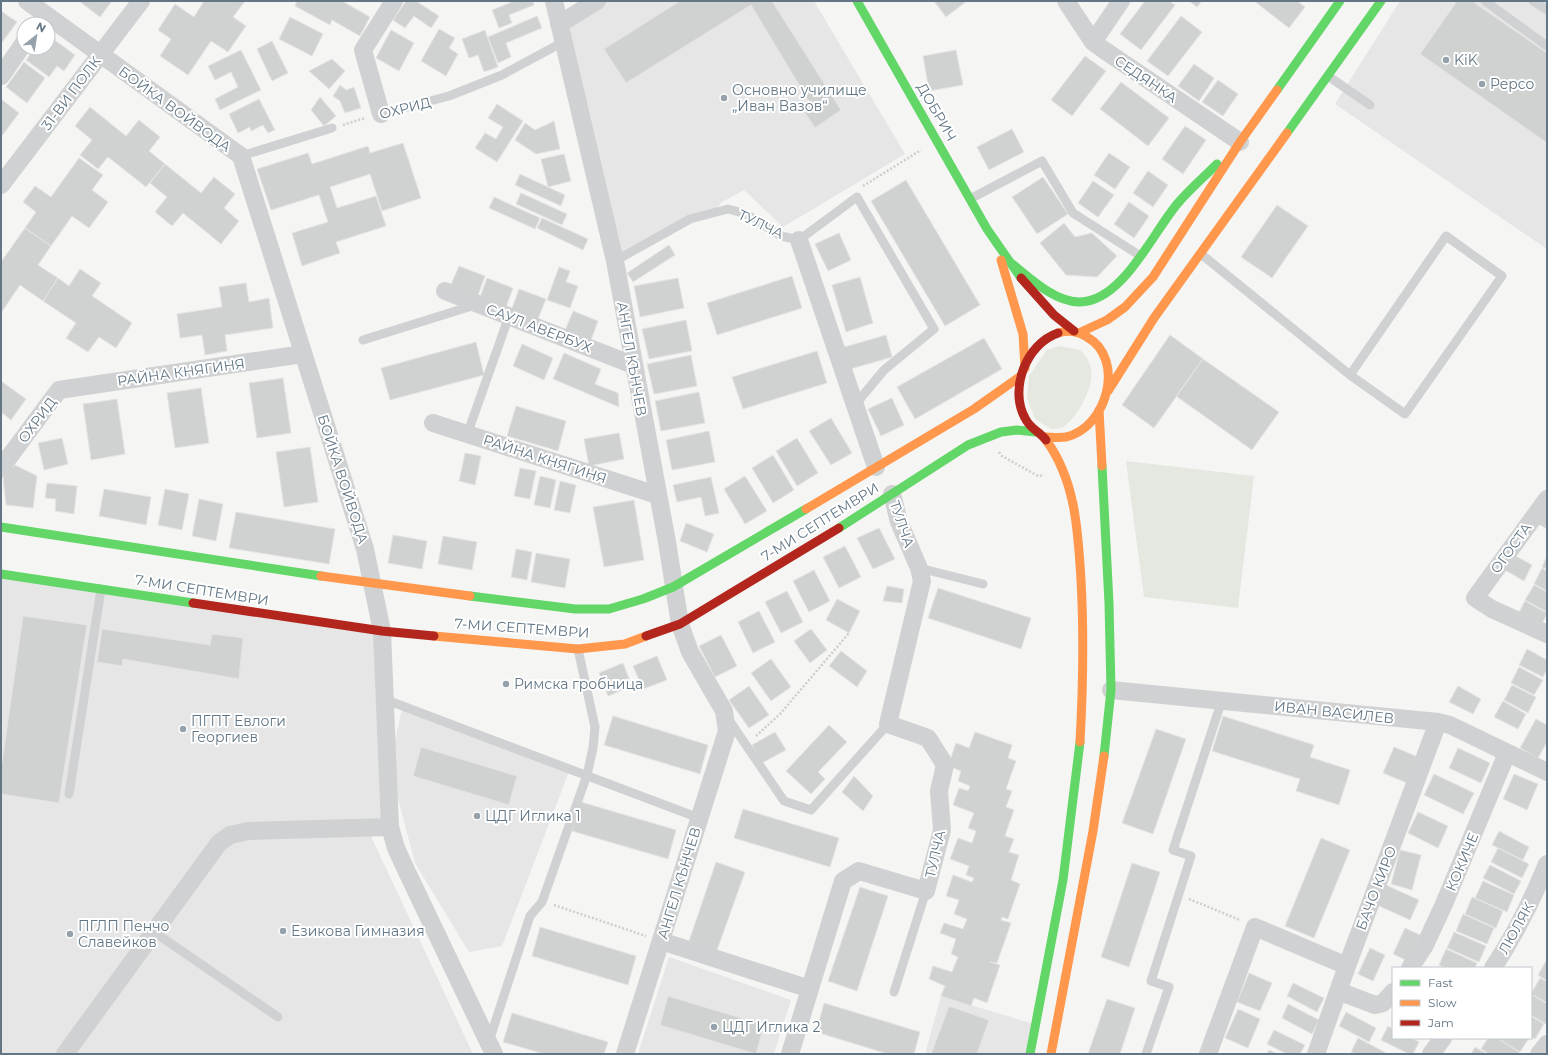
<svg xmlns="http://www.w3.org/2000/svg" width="1548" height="1055" viewBox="0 0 1548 1055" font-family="Montserrat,sans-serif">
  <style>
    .built { fill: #e5e6e5 }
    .green { fill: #e4e8e1 }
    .building { fill: #d0d2d2; stroke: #e4e4e2 }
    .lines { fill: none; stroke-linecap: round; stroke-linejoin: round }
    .path { stroke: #cecece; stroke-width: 2.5; stroke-dasharray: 2 2; stroke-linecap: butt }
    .lane { stroke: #d0d1d2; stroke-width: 9 }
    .street { stroke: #d0d1d2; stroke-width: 18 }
    .fast { stroke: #63d668; stroke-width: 9 }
    .slow { stroke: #ff974d; stroke-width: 9 }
    .jam { stroke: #b3261e; stroke-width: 9 }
    .poi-dot { fill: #95a2ac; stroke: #fff; stroke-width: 1.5 }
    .labels { text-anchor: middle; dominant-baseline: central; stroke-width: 4; stroke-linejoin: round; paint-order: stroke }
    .poi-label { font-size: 14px; fill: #627685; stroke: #fff; text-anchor: start }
    .street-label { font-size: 14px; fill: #627685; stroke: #fff }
  </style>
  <rect width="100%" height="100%" fill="#f5f5f3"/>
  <path class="built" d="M597,1H814L905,154L783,227L744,190L722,202L712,213L615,261L559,24Z
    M1400,1H1547V249L1335,104Z
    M1,574L382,631L390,827L368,830L473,1054H1Z
    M403,706L570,769L502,946L469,952L415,863L389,765Z
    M669,957L791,1000L774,1054H638Z
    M941,996L1037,1025L1030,1054H925Z"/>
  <path class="green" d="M1059,346L1080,350C1083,353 1087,357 1089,362C1098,381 1080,413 1066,425C1063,428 1055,429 1051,429L1035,419L1027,398L1029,376L1047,350Z
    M1126,461L1254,476L1238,608L1144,597Z"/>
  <path class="building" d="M79,1H112L100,17Z
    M204,1H245L233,17L246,26L228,52L211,41L188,75L160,56L171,39L158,30L175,4L194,17Z
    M297,1H342L370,17L360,36L332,20L330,25L295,6Z
    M406,1H416L439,16L431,28L414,16L405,28L393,20Z
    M514,1H533L534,5L509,15L512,23L499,28L492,10Z
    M680,1H772L841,110L815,128L802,108L810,103L751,5L626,83L604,49Z
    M934,1H967L946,17Z
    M1145,1H1169L1175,5L1141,50L1120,34Z
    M1189,1H1202L1197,7Z
    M1254,1H1297L1305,7L1289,28Z
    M1457,1H1472L1547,53V143L1420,54Z
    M1,11L17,22L1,44Z
    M537,16L542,28L506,43L511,57L498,63L488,37Z
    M1181,16L1202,32L1168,76L1147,61Z
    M290,17L323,34L312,56L279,39Z
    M439,29L455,38L449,48L458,54L446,76L421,61Z
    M391,30L414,43L399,71L376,58Z
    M485,30L498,67L484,72L478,55L469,58L462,39Z
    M48,35L75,55L64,71L57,66L49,77L26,60L35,48H48Z
    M272,41L288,73L272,81L257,49Z
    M241,50L261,90L220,110L215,99L238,87L231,72L215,80L208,66Z
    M956,50L963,85L929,91L923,56Z
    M1085,56L1106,71L1072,116L1051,100Z
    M332,59L345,71L329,89L309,71Z
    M24,62L45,78L27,103L6,87Z
    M1194,64L1214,78L1199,101L1178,86Z
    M1218,80L1238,94L1223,116L1202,102Z
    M1121,82L1169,118L1148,146L1100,109Z
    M340,85L346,90L354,87L361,108L345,113L340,101L333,96Z
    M320,97L336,116L324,126L311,110Z
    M1,99L19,113L1,137Z
    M259,99L275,130L268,133L263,125L251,131L250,127L238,133L229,114Z
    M497,104L523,121L497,162L475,148L485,133L496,139L503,127L488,118Z
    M90,107L126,136L139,120L160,137L149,151L165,164L146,187L108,157L98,169L80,155L92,140L75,126Z
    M554,121L560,149L536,154L515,140L525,123L535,130Z
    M1185,126L1206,140L1183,174L1162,159Z
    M1012,129L1024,152L989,170L977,147Z
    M403,143L421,198L382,211L370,174L330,187L337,208L376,196L386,226L336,242L340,253L302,266L292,233L328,222L319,195L271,210L257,169L308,153L312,164L368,146L370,153Z
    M1109,153L1130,167L1115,189L1094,175Z
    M564,154L571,181L548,187L541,159Z
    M79,158L103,175L92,190L108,202L89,228L72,216L51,246L25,228L36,212L23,202L35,186L51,197Z
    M165,164L201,193L214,177L235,194L224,208L239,221L221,244L183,213L172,226L155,212L167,197L150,183Z
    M1148,171L1168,185L1153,207L1133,193Z
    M520,174L565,195L561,206L515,185Z
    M1043,177L1068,214L1037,234L1012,197Z
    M906,180L980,305L945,326L871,201Z
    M1093,181L1114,195L1098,217L1078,203Z
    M521,193L567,214L562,225L516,204Z
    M494,197L540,218L535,229L489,208Z
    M1129,202L1149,216L1134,238L1114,224Z
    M1277,205L1308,226L1272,278L1241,257Z
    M542,218L588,239L583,250L537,228Z
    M1064,223L1075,237L1092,233L1117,256L1097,277L1066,275L1040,243Z
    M25,228L51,246L38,265L58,278L43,301L20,285L1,313V262Z
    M839,233L851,260L828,271L815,244Z
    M669,245L675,255L633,282L627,273Z
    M459,266L485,276L477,298L450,287Z
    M559,267L570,271L566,282L578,286L570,308L547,300Z
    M80,269L101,283L92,296L132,323L116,348L99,337L88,352L66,338L76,323L43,301L58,278L69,286Z
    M792,276L802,308L717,335L707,303Z
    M860,277L873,323L846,332L832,285Z
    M487,278L513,288L505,310L479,300Z
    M678,278L684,308L640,317L634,286Z
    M246,283L249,302L269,298L273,328L225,335L227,351L205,355L202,335L180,338L177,314L222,307L219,287Z
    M519,289L546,299L537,321L511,311Z
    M573,311L598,321L590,343L564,333Z
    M686,320L692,351L649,359L642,329Z
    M886,335L892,357L847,370L841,348Z
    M1170,335L1203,359L1154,428L1122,405Z
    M984,338L1002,369L915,419L897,387Z
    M476,342L484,375L390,400L381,368Z
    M522,344L553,358L544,380L513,366Z
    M817,351L827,383L743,409L732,377Z
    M564,353L601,369L595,384L618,393L619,407L553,379Z
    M691,355L697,386L654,394L647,364Z
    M1203,359L1279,412L1252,450L1176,396Z
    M283,378L291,433L257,438L249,383Z
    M1,381L26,399L11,420L1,412Z
    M201,388L209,443L175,448L167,393Z
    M699,392L705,423L661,431L655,401Z
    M892,398L904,425L881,436L868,409Z
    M117,399L125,454L91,460L83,404Z
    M516,406L566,421L558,451L507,436Z
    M831,418L852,453L831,465L809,431Z
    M709,431L715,462L672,470L666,440Z
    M619,433L624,459L589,466L584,439Z
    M62,438L68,464L44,470L38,443Z
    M797,438L818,473L797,486L776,451Z
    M310,447L318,502L284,507L276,452Z
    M465,453L481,456L475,485L459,481Z
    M773,455L794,490L773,503L752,468Z
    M15,465L37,476L33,508L6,505L3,477Z
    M520,468L536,471L530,499L514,496Z
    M540,476L556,480L550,508L534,505Z
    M745,476L767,511L745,524L724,489Z
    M711,477L719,513L705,516L701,497L677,502L673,485Z
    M560,481L576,485L570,513L554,510Z
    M47,483L77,486L74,514L55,511L56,499L45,498Z
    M104,489L151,497L146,525L99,516Z
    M165,489L189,494L182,530L158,525Z
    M199,499L223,504L216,541L192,536Z
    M634,500L644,560L604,567L593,507Z
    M236,512L335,529L329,564L229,548Z
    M1541,513L1547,516V529L1535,522Z
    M686,523L714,534L707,552L680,541Z
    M879,528L895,559L873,569L857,538Z
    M393,535L427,541L422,569L388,563Z
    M443,536L477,542L472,570L438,564Z
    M845,546L861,577L839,588L823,557Z
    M516,549L532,552L527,580L511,577Z
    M536,553L570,559L565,588L531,582Z
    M1514,555L1532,565L1524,581L1505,570Z
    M1547,556V569L1542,567Z
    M1542,568L1547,571V591L1534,584Z
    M814,570L830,601L809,612L793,581Z
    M1534,585L1547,592V612L1525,600Z
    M887,586L904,589L902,603L883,601Z
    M938,588L1031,618L1021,649L928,618Z
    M787,591L803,622L781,633L765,602Z
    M837,599L860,611L849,633L826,620Z
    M1525,601L1547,613L1540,629L1517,616Z
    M759,611L775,642L753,653L738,622Z
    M23,616L87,625L59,803L1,794V769Z
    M102,629L210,645L212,634L243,638L239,679L123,659L122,666L97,662Z
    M811,629L827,650L810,663L794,641Z
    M721,635L737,666L715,677L699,646Z
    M1527,649L1547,660V669L1543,677L1519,665Z
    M841,651L867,671L857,687L829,666Z
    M657,656L667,680L643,689L633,666Z
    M771,659L791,687L771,701L751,673Z
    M623,663L632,686L608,696L599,673Z
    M1519,667L1543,680L1534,695L1511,683Z
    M1512,685L1536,697L1528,713L1504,700Z
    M749,686L769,715L749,728L729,700Z
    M1458,686L1481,699L1473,714L1449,702Z
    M1503,701L1526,714L1518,729L1494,717Z
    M613,716L708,745L700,774L604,745Z
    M1223,716L1314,745L1310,757L1350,770L1339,805L1296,791L1300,779L1212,751Z
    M1536,719L1547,725V742L1538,758L1520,748Z
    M829,725L847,742L818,772L825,779L811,794L786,771Z
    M1156,729L1186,739L1153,834L1122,823Z
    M775,732L786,750L762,763L752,745Z
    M975,732L1012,745L1008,758L1016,761L1006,789L1012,791L1006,807L1014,810L1005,836L1014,839L1009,852L1019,855L1011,880L1020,884L1008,919L1002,917L1001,920L1011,923L997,963L990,962L1000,965L987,1003L974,998L971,1006L941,996L945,986L929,979L933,966L952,972L958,957L951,954L956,939L940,933L944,923L963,929L967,919L954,914L959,900L946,896L953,875L972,882L974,878L966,875L969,866L950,859L958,838L972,843L976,831L968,828L974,813L953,805L959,788L968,791L970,786L958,781L961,771L948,766L956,743L969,748Z
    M421,747L517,776L509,805L413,776Z
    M1394,747L1418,757L1407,783L1383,773Z
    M1458,748L1490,763L1481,783L1449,768Z
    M1434,774L1474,793L1463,814L1424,795Z
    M1514,774L1538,784L1527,810L1503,799Z
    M854,776L873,796L863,811L842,792Z
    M581,802L676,830L668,859L572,831Z
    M743,809L839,838L830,867L734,838Z
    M1418,812L1448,826L1438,848L1408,833Z
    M1499,831L1529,847L1523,860L1492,845Z
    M1321,838L1350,850L1314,938L1285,926Z
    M1498,848L1529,864L1522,878L1491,862Z
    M1400,850L1421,855L1412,890L1391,884Z
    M716,862L745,872L716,953L688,944Z
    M1132,863L1160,872L1129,967L1101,957Z
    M1490,865L1521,881L1514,894L1483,878Z
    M1483,881L1514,895L1507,912L1475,898Z
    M1386,885L1419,900L1410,920L1377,905Z
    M860,887L888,896L857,991L828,981Z
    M1472,897L1503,911L1496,928L1465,914Z
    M1463,914L1494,928L1487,944L1456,931Z
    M540,927L636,956L628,985L532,956Z
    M1405,928L1420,935L1408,961L1393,954Z
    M1454,932L1486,946L1479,962L1447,948Z
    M1370,948L1385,955L1373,981L1358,974Z
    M1446,949L1477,963L1475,968H1445L1439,965Z
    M1547,959V981L1538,975Z
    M1249,973L1272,983L1260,1011L1237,1002Z
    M1540,978L1547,982V1003L1531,994Z
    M1293,983L1324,998L1317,1012L1287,996Z
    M1531,994L1547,1004V1025L1531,1015Z
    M668,996L764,1025L756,1054L660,1025Z
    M1107,999L1135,1008L1120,1054H1088Z
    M824,1003L920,1032L914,1054H888L816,1032Z
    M1288,1004L1319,1020L1312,1034L1282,1018Z
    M949,1006L989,1020L977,1054H931Z
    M1238,1009L1260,1019L1248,1048L1225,1038Z
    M1346,1012L1376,1028L1369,1042L1339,1026Z
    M512,1013L608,1042L604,1054H544L503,1042Z
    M1531,1016L1544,1024L1535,1039L1531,1037Z
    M1388,1026L1393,1029V1038H1411L1419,1042L1413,1054H1409L1381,1040Z
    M1274,1030L1305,1045L1300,1054H1287L1267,1044Z
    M1358,1038L1388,1054H1355L1351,1052Z
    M1488,1038H1497L1519,1052L1518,1054H1489L1481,1049Z
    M1497,1038H1529L1520,1052Z
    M1475,1047L1487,1054H1471Z
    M1269,1050L1278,1054H1267Z"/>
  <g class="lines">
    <path class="path" d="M343,125L365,118
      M863,186L921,150
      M999,452L1002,456L1038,476L1044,475
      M756,736L780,714L849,633
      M1189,899L1240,920
      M554,905L646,936"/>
    <path class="lane" d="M1485,1L1547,46
      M1533,1L1547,10
      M1328,76L1370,105
      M381,114L449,96L502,75L563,42
      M241,156L332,128
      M970,199L1042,161L1073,213L1139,255
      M1201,254L1350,375L1446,236L1502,276L1405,414L1350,375
      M615,261L690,219L728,209L746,214L781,236L799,240L857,197L934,329L884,370L854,406
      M363,340L475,305
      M467,435L509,316
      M919,568L983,584
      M384,699L699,818
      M729,720L784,801L811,810L888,724
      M69,794L101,589
      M154,932L278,1017
      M894,992L926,891
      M489,1041L530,916L542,902L587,775L593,748L595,727L578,649
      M1146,1054L1169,987L1151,981L1191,856L1173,850L1222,700"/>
    <path class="street" d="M27,1L241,156L365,549L382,631L390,827L396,848L407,872L494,1054
      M554,1L615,261L667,542L680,624L690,652L724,711L727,731L625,1054
      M1066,1L1093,42L1104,50L1240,142
      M559,24L597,1
      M1093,42L1121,1
      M1,76L24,43
      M381,114L363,50L394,1
      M1,185L141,1
      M799,240L876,467
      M445,291L633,365
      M433,423L657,495
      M1,468L59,390L303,354
      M1547,499L1475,598L1492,609L1547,634
      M1111,690L1438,722L1450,725L1547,772
      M661,941L810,989
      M1410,968L1425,945L1444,904L1507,753
      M1493,968C1516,933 1531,903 1547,864
      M1338,991L1375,1005L1383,1003L1393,992
      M65,1054L219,843L230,835L248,831L390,827
      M790,1054L843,881L859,871L926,891L942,830L939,791L945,765L928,738L888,724L922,581L919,568L899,522L892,494
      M1208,1054L1255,927L1347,966
      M1316,1054L1347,966L1438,722
      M1431,1054L1443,1038
      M1539,1054L1547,1044"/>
    <path class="fast" d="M857,1L987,229L1021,278
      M1277,90L1340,1
      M1287,133L1381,1
      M1011,263C1030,278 1053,301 1079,302C1122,303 1153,232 1178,203C1190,189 1204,177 1217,164
      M1102,466L1109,603L1111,690L1104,756
      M1,527L321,576
      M839,528L968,445L1001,432L1017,430L1036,432
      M1,574L193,603
      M470,596L575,609H609L643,599L673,587L806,509
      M1030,1054L1063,880L1080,742"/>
    <path class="slow" d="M1001,260L1023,334L1025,368
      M1081,332L1107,320L1125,307L1153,277L1240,142L1277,90
      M1108,391L1154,318L1287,133
      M1099,410L1102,466
      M1044,437C1051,437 1059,438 1066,437C1107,428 1126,359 1087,337C1077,331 1069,330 1058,333
      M1046,440C1076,481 1078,532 1081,580C1084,634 1083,688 1080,742
      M806,509L974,409L1021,376
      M321,576L470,596
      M434,636L578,649L625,644L646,636
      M1051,1054L1093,831L1104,756"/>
    <path class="jam" d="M1021,278L1054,315L1074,331
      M1046,440C1039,431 1030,429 1025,418C1009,389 1026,344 1058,333
      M193,603L382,631L434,636
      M646,636L680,624L839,528"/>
  </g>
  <g class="poi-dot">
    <circle cx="1446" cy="60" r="4"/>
    <circle cx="1482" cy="84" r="4"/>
    <circle cx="724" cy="98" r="4"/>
    <circle cx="506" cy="684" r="4"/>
    <circle cx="183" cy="729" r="4"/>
    <circle cx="477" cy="816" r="4"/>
    <circle cx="283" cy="931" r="4"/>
    <circle cx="70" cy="934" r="4"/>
    <circle cx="714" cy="1027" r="4"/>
  </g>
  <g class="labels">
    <g class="poi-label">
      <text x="1454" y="60">KiK</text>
      <text x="1490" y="84">Pepco</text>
      <text x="732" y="90">Основно училище<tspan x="732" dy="16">„Иван Вазов“</tspan></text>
      <text x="514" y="684">Римска гробница</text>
      <text x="191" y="721">ПГПТ Евлоги<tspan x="191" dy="16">Георгиев</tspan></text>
      <text x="485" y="816">ЦДГ Иглика 1</text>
      <text x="78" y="926">ПГЛП Пенчо<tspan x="78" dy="16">Славейков</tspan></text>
      <text x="291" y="931">Езикова Гимназия</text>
      <text x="722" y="1027">ЦДГ Иглика 2</text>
    </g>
    <g class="street-label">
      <text transform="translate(1146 79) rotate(34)">СЕДЯНКА</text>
      <text transform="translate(71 93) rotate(-53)">31-ВИ ПОЛК</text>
      <text transform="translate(405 108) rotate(-14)">ОХРИД</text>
      <text transform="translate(175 109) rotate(36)">БОЙКА ВОЙВОДА</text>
      <text transform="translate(937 112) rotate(60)">ДОБРИЧ</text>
      <text transform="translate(761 224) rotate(26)">ТУЛЧА</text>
      <text transform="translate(539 328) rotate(21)">САУЛ АВЕРБУХ</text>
      <text transform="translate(632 359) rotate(80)">АНГЕЛ КЪНЧЕВ</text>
      <text transform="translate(181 372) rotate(-8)">РАЙНА КНЯГИНЯ</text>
      <text transform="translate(37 420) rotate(-53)">ОХРИД</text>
      <text transform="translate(545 459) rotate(18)">РАЙНА КНЯГИНЯ</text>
      <text transform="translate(343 479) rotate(72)">БОЙКА ВОЙВОДА</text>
      <text transform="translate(820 522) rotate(-32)">7-МИ СЕПТЕМВРИ</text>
      <text transform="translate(902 524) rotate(71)">ТУЛЧА</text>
      <text transform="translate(1511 548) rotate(-54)">ОГОСТА</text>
      <text transform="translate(202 590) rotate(9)">7-МИ СЕПТЕМВРИ</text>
      <text transform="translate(522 628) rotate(4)">7-МИ СЕПТЕМВРИ</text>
      <text transform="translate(1334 712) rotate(6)">ИВАН ВАСИЛЕВ</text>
      <text transform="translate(935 854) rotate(-77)">ТУЛЧА</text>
      <text transform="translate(1462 862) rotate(-67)">КОКИЧЕ</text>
      <text transform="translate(679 883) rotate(-73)">АНГЕЛ КЪНЧЕВ</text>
      <text transform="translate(1376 888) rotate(-69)">БАЧО КИРО</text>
      <text transform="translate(1516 928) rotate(-61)">ЛЮЛЯК</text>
    </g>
  </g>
  <rect width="1548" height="1055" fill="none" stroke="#627685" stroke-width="4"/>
  <rect x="1392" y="967" width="140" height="72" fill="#ffffff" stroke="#c0c8ce"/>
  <rect x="1400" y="980" width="20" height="6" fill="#63d668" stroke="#c0c8ce"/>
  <text x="1428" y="987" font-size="12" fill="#627685">Fast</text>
  <rect x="1400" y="1000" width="20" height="6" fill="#ff974d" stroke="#c0c8ce"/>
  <text x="1428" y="1007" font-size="12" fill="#627685">Slow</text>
  <rect x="1400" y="1020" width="20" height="6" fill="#b3261e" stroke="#c0c8ce"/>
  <text x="1428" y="1027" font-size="12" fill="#627685">Jam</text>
  <g transform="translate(36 36) rotate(30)"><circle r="19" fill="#ffffff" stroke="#c0c8ce"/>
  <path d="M0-3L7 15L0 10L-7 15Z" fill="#95a2ac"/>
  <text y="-6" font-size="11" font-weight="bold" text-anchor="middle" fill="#627685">N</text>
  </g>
</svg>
